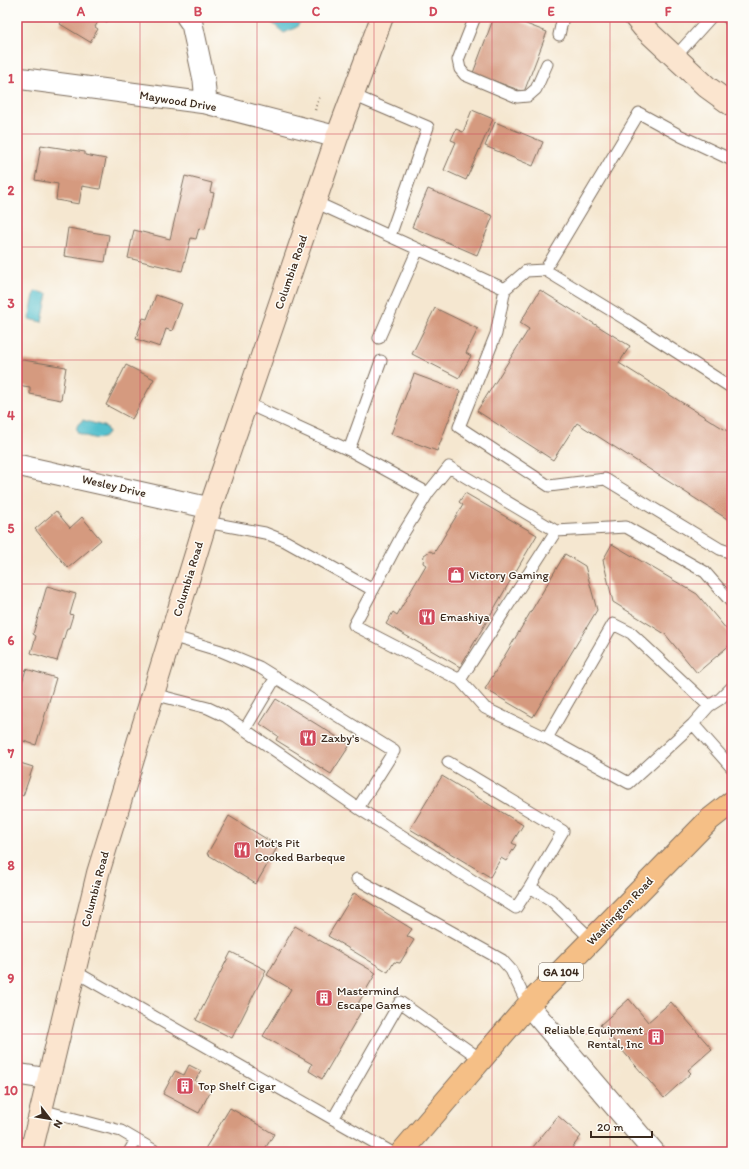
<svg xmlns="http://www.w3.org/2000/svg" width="749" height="1169" viewBox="0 0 749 1169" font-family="Itim,sans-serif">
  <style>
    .water { fill: #54c0cd; stroke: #487576 }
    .building { fill: #d59a7f }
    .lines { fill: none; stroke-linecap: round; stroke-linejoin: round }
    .service-casing { stroke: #7c6c5c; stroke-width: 13 }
    .minor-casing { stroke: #7c6c5c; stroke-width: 23 }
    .secondary-casing { stroke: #7c6c5c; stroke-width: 24 }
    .primary-casing { stroke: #7c6c5c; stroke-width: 24 }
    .path { stroke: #7c6c5c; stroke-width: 2.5; stroke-dasharray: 1 3; stroke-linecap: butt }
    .service { stroke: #fff; stroke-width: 11 }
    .minor { stroke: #fff; stroke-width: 21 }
    .secondary { stroke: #fbe5cf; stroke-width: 22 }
    .primary { stroke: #f5bf86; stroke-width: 22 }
    .grid { fill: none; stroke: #d1495b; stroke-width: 1; stroke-opacity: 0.55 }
    .labels { text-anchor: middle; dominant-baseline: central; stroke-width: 3; stroke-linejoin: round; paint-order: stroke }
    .shield { fill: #fdfcf7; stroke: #75695f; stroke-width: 1 }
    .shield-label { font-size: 11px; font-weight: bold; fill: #3b2a1e }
    .street-label { font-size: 12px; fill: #3b2a1e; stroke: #fdfcf7 }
    .poi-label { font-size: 12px; fill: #3b2a1e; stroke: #fdfcf7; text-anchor: start }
    .neatline { fill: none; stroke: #d1495b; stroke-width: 1.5 }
    .grid-label { font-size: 13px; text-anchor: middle; font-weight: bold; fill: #d1495b }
  </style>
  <rect width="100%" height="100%" fill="#fdfcf7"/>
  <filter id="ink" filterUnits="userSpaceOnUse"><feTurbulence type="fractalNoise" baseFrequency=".025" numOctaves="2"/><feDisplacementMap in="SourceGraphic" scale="8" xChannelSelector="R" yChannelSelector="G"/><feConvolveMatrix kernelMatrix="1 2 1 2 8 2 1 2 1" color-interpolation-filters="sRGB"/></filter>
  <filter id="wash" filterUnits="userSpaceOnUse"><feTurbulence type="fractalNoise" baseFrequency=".012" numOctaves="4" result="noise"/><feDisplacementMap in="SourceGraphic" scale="16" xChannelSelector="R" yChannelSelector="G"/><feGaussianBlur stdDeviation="0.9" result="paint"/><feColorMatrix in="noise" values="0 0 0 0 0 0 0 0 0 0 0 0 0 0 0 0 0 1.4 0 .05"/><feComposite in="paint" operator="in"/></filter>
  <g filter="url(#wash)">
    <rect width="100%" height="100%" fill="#f5e7d0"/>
    <path class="water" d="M270,17H303L297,27L284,33L271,22Z
      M35,291L48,294L42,322L29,319Z
      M83,420L106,427L108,433C102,444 87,436 78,433C75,426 78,424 83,420Z"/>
    <g id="blocks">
      <path class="building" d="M64,17H94L99,20L95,27L98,29L90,42L60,24Z
        M99,17H110L107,22Z
        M494,17H508L547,32L524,92L473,73Z
        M472,110L493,119L466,180L444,170L456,142L451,140L456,129L463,132Z
        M495,122L543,142L533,166L485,146Z
        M41,145L85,152V155L106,159L100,189L82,186L79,204L56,200L58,184L35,180Z
        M185,176L212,183L210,192L214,193L205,229L199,228L196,239L191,238L182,271L128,258L134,230L170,239Z
        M428,189L493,216L477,255L412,227Z
        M68,228L109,235L105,262L64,256Z
        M540,290L630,346L619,363L732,434V522L577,423L553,460L477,411L529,329L520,323Z
        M156,295L182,304L172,331L166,329L160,347L136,339L143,318L147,319Z
        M435,308L478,329L466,353L471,356L459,378L412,354Z
        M17,359L66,367L61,400L30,394V387L17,385Z
        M126,365L154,379L132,419L106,405Z
        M414,374L460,391L437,451L391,434Z
        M465,493L537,535L460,667L386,624L393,612L397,615L426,565L423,563L424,555L430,551L434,553L463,505L459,502Z
        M56,511L70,528L82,517L101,540L68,568L35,529Z
        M612,544L697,594L732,636V643L697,673L665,634L613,602L603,560Z
        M565,554L585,566L597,610L533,717L485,689Z
        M47,586L76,594L70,614L73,615L69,628H67L57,661L31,653L36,636L33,634Z
        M26,669L56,678L36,745L17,739V700Z
        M276,699L350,745L331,774L276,740L278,736L260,724Z
        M17,762L33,767L23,796L17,793Z
        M442,776L523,825L512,843L516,845L506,861L501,858L490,877L410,829Z
        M229,816L278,846L256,884L207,854Z
        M354,893L412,929L407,936L414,940L400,963L394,962L388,972L328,936Z
        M295,926L376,973L356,1007L362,1010L322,1079L309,1071L312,1064L263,1036L291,989L267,975Z
        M231,952L266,970L232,1038L196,1020Z
        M629,999L648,1022L671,1002L712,1049L688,1070L691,1073L664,1098L600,1025Z
        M189,1065L201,1071L195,1081L211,1090L199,1113L163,1094L175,1071L184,1075Z
        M230,1108L274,1134L263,1152H203Z
        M558,1116L581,1136L569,1152H529Z"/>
    </g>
  </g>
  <g filter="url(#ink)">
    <use href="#blocks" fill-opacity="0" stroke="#7c6c5c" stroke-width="1"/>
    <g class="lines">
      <defs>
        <path id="service" d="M475,17L458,60L460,69L465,75L517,97L528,96L536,89L547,64
          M727,17L732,22
          M559,35L563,17
          M675,57L711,17
          M353,95L428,127L390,236
          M315,202L505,289L526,271L545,270L630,322L732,388
          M545,270L639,113L681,136L732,160
          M505,289L496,334L459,427L549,486L605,479L720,549L732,553
          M379,338L418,249
          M349,450L381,361
          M206,522L265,533L285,541L373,590L401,537L428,493L349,450L246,403
          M556,531L626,527L705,572L732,603
          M373,590L354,625L460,680L556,531L449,467L428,493
          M171,636L221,651L259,667L394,751L358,808
          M460,680L485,708L547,738L613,624L631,633L709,706L693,724L732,768
          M153,694L208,708L225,716L358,808L516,908L530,887L551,900L592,940
          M709,706L720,699L732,687
          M245,729L276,677
          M547,738L629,783L693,724
          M448,762L563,831L530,887
          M357,879L502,960L511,970L528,1005
          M74,971L391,1152
          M41,1110L121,1131L157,1152
          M333,1119L400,1002L482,1060
          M129,1152L136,1140"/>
        <path id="minor" d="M187,17L192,24L204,80L206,103
          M17,78L206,103L337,137
          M17,465L210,508
          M528,1005L654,1152
          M17,1074L49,1079"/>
        <path id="secondary" d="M635,17L643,27L707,87L732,105
          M31,1152L98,873L153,694L210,508L337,137L382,17"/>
        <path id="primary" d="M402,1152L528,1005L709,820L732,802"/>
      </defs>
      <use href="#service" class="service-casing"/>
      <use href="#minor" class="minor-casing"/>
      <use href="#secondary" class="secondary-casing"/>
      <use href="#primary" class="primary-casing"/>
      <path class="path" d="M315,110L320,96"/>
      <use href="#service" class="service"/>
      <use href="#minor" class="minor"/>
      <use href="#secondary" class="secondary"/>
      <use href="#primary" class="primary"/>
    </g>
  </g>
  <path class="grid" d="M140,17V1152M257,17V1152M374,17V1152M492,17V1152M610,17V1152M17,134H732M17,247H732M17,360H732M17,472H732M17,584H732M17,697H732M17,810H732M17,922H732M17,1034H732"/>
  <defs>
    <symbol id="shop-square" viewBox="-11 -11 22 22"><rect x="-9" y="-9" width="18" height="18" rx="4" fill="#d1495b" stroke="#fdfcf7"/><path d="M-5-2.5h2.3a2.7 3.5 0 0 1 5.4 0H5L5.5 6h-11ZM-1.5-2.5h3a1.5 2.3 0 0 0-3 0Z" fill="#fff"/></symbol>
    <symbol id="restaurant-square" viewBox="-11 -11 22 22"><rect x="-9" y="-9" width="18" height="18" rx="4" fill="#d1495b" stroke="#fdfcf7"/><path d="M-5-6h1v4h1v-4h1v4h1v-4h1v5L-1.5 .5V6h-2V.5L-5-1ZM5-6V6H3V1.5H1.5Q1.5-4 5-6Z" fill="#fff"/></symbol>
    <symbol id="building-square" viewBox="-11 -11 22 22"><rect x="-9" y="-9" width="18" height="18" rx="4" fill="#d1495b" stroke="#fdfcf7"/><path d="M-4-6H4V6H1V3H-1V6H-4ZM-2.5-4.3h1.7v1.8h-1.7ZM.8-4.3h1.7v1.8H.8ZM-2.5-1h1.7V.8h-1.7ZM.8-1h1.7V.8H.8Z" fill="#fff"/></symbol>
  </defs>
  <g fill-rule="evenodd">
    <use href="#shop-square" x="446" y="565" width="20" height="20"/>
    <use href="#restaurant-square" x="417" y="607" width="20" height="20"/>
    <use href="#restaurant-square" x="298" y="728" width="20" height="20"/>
    <use href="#restaurant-square" x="232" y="840" width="20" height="20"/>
    <use href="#building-square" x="314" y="988" width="20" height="20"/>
    <use href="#building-square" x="646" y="1027" width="20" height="20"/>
    <use href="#building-square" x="175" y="1076" width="20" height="20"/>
  </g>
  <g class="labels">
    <rect class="shield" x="539" y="963" width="44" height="18" rx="3"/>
    <g class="shield-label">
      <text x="561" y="972">GA 104</text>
    </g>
    <g class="street-label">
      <text transform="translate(178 101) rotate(9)">Maywood Drive</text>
      <text transform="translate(291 272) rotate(-71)">Columbia Road</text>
      <text transform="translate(114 486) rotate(13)">Wesley Drive</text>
      <text transform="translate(188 579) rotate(-73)">Columbia Road</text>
      <text transform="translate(95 889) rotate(-75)">Columbia Road</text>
      <text transform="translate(620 911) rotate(-46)">Washington Road</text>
    </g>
    <g class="poi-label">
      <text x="469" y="575">Victory Gaming</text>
      <text x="440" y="617">Emashiya</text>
      <text x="321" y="738">Zaxby's</text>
      <text x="255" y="843">Mot's Pit<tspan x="255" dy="14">Cooked Barbeque</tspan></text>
      <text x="337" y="991">Mastermind<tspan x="337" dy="14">Escape Games</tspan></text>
      <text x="643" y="1030" text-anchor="end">Reliable Equipment<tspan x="643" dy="14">Rental, Inc</tspan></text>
      <text x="198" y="1086">Top Shelf Cigar</text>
    </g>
  </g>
  <rect width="749" height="1169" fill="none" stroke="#fdfcf7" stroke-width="44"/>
  <g transform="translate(50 1119) rotate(121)" stroke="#fdfcf7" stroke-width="3" paint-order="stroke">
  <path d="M0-3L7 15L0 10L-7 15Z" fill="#3b2a1e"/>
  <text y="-6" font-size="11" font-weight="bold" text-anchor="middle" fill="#3b2a1e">N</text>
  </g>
  <path d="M591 1131v6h61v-6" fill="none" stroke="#3b2a1e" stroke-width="2"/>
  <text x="597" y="1131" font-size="12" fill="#3b2a1e" stroke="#fdfcf7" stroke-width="3" paint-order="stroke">20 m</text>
  <rect x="22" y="22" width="705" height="1125" class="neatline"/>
  <g class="grid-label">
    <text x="81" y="16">A</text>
    <text x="198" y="16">B</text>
    <text x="316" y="16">C</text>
    <text x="433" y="16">D</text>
    <text x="551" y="16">E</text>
    <text x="668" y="16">F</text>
    <text x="11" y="83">1</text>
    <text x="11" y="195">2</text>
    <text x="11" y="308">3</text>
    <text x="11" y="420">4</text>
    <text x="11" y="533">5</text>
    <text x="11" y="645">6</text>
    <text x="11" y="758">7</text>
    <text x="11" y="870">8</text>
    <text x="11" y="983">9</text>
    <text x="11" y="1095">10</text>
  </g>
</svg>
